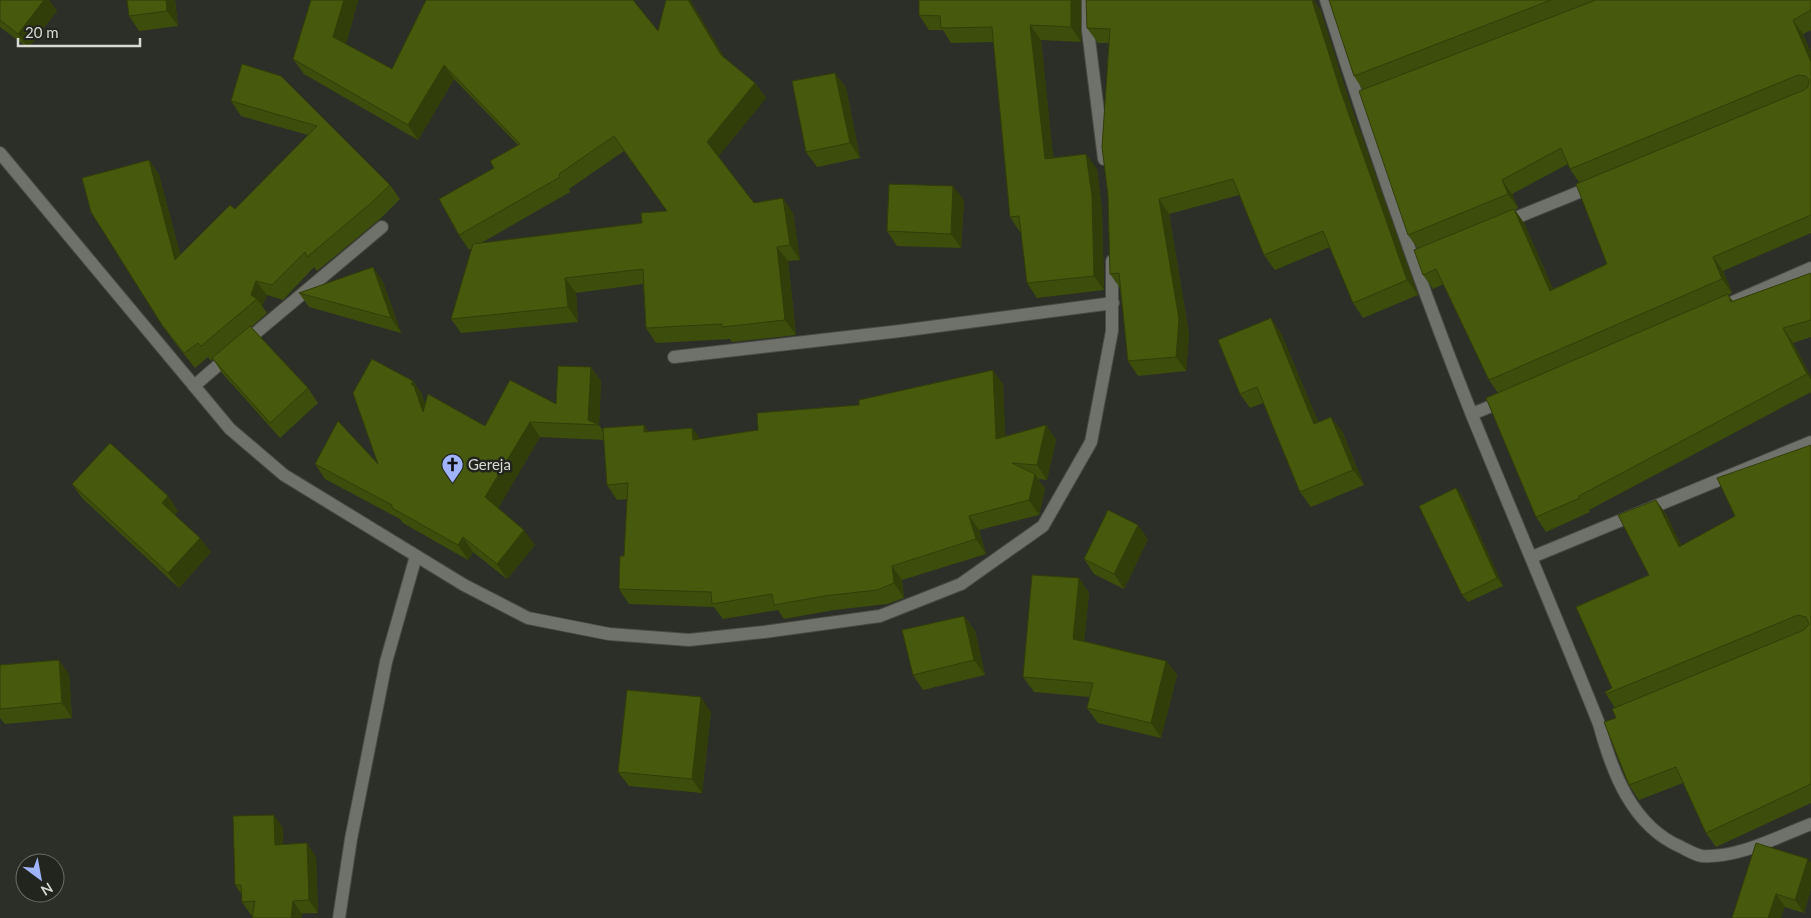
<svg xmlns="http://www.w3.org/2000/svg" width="1811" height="918" viewBox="0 0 1811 918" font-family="Lato,sans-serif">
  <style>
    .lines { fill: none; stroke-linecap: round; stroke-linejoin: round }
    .street-casing { stroke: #484a43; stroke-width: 14 }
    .secondary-casing { stroke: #484a43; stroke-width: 14 }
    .street { stroke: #6f726a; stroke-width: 12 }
    .secondary { stroke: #6f726a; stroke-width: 12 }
    .wall { fill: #3d4d0b; fill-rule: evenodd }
    .shaded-wall { fill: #323e09 }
    .building { fill: #47590d; stroke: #323e09 }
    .labels { text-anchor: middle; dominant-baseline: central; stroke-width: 5; stroke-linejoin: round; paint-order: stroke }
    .poi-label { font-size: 15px; fill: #d9dad6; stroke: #22251e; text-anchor: start }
  </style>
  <rect width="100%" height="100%" fill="#2c2f28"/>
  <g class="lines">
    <defs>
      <path id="street" d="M1326,0C1370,140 1418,279 1472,415C1514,518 1558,621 1599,724C1612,772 1632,826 1681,847C1687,850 1695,855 1702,856C1739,858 1777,837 1811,824
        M1503,223L1594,186
        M1726,305L1811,268
        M245,342L382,227
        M674,357L900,331L1113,303
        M194,386L230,355
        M1472,414L1506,400
        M1532,557L1811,442
        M339,918L351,839L386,662L416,556"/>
      <path id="secondary" d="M1088,0V31L1104,159
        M0,153L230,429L284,475L464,585L528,618L609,634L689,640L764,632L880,616L961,584L1043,526L1091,442L1112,331V261"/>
    </defs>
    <use href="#street" class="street-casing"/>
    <use href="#secondary" class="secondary-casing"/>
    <use href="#street" class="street"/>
    <use href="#secondary" class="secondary"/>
  </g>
  <path class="wall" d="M0,0H49L57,11L28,48L0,27Z
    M127,0H175L178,26L139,31L129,16Z
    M311,0H358L346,44L392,69L658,31L690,0L724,57L755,83L766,98L718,156L754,203L793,213L800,260L788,261L796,335L732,342L730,339L656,343L646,328L643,284L576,293L578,322L461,333L451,319L472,248L469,250L459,235L494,168L518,145L454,79L418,140L304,74L293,59ZM624,151L667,211L642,223L481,243L570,192L569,189Z
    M1081,0V42L1041,40L1053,158L1097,169L1102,211L1104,290L1037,298L1027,283L1021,232H1020L1010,217L994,42L951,43L943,30H929L919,15Z
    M1329,0H1811V30L1803,34L1811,53V233L1723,271L1732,293L1728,295L1733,301L1811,273V337L1793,343L1811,377V392L1589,510L1590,512L1546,532L1536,517L1498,393L1489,380L1444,284L1433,289L1423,275L1418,249L1408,235L1363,90L1354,76ZM1568,164L1570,169L1579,182L1607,264L1553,289L1524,223L1515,210L1518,208L1512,194Z
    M1320,9L1350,103L1418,295L1363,318L1353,303L1330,247L1275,270L1264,255L1239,195L1169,214L1189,334L1186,371L1138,376L1128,361L1120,288L1110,274L1109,43H1098L1087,28Z
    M242,64L390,185L400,199L380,219L317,271L314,267L283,300L267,295L262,306L267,313L251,327L308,388L318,403L280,438L222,373L213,359L211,361L208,357L195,368L172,339L162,325L149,160L159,175L180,255L235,209L308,135L241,116L231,101Z
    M835,73L846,88L860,158L817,167L806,152Z
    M964,200L961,248L897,246L887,231Z
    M373,267L383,282L401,333L309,307L299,293Z
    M1281,333L1318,422L1342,431L1364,485L1311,507L1300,492L1263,403L1250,408L1240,394Z
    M413,381L423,396L422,398L425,404L485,426L556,404L601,381L599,425L604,432H649L692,428L700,439L758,430L859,405L1003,384L1005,437L1046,425L1056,440L1047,480L1038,479L1045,489L1039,515L979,530L986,554L902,580L904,598L887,604L834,610L784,619L778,610L723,619L714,607L629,604L619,589L624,556L627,499L617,500L607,485L604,440L540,437L498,508L535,545L507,579L473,552L468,560L403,523L400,519L325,479L315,464H378Z
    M1811,445V803L1716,847L1706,833L1683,783L1639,800L1629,785L1616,718L1615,708L1606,694L1612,688L1649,575L1666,514L1681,546L1735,516Z
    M72,484L168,496L178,511L175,515L211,552L179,588L82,498Z
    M1456,488L1462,496L1503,586L1468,602L1462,595Z
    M1148,539L1124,589L1094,574L1084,559Z
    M1079,578L1089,593L1084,641L1166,661L1177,675L1161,738L1098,723L1087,708L1090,697L1034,692L1023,677Z
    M964,616L975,631L985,675L923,690L913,675Z
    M0,665L69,674L72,718L5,724L0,718Z
    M711,712L702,793L629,786L618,772Z
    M283,828V844L316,857L318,913L251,915L242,902V895L235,885Z
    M1811,863V889L1804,913L1785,907L1732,918Z"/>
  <path class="shaded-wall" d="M44,0H49L57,11L28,48L18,34Z
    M166,0H175L178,26L167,11Z
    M344,0H358L344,52L333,37Z
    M688,0H690L732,70L721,55Z
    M1071,0H1081V42L1071,27Z
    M1312,0H1314L1320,9L1350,103L1418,295L1407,280L1340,89Z
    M1793,20L1803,34L1811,53V62Z
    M1030,25L1041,40L1055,174L1045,159Z
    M444,65L454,79L418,140L408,125Z
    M835,73L846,88L860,158L850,143Z
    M755,83L766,98L718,157L707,142Z
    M1086,154L1097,169L1102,211L1104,290L1094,276Z
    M149,160L159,175L186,274L175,260Z
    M1502,180L1512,194L1518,208L1508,194Z
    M953,186L964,200L961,248L951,234Z
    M783,198L793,213L800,260L790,245Z
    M1159,199L1169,214L1189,334L1186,371L1176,357Z
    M1514,209L1524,223L1560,305L1550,291Z
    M777,247L788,261L796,335L785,320Z
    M1713,257L1723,271L1732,293L1722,279Z
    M373,267L383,282L401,333L391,318Z
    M565,278L576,293L578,322L568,307Z
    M256,281L267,295L262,306L257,299L251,295Z
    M1271,318L1281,333L1325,438L1314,424Z
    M1783,328L1793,343L1811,377V380L1807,374Z
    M591,367L601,381L599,425L588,420Z
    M993,370L1003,384L1006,454L996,439Z
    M413,381L423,396L422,398L424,400L433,427L423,412L411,384Z
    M1331,417L1342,431L1364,485L1353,470Z
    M530,422L540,437L496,512L485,497Z
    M644,425L654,439L644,432Z
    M1046,425L1056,440L1047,480L1037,465Z
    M692,428L703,443L693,440Z
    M1035,474L1045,489L1039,515L1029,500Z
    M1456,488L1462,496L1503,586L1497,578Z
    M168,496L178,511L172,518L162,503Z
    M1656,500L1666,514L1689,561L1679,547Z
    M969,516L979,530L986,554L976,539Z
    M1138,525L1148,539L1124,589L1114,574Z
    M524,530L535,545L507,579L497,564Z
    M463,537L473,552L468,560L458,545Z
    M200,538L211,552L179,588L168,573Z
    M892,566L902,580L904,598L894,583Z
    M1079,578L1089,593L1083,653L1073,639Z
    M964,616L975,631L985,675L974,660Z
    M59,660L69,674L72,718L62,703Z
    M1166,661L1177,675L1161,738L1151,723Z
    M701,697L711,712L702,793L692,779Z
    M274,815L283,828L284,858L275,845Z
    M307,843L316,857L318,913L309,900Z
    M1808,859L1811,863V889L1804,913L1795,900Z
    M1776,894L1785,907L1781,918H1768Z
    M293,901L302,914V918H291Z"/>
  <path class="building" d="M0,0H44L18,34L0,20Z
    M127,0H166L167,11L129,16Z
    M311,0H344L333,37L392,69L426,0H633L658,31L666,0H688L721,55L755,83L707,142L754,203L783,198L790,245L777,247L785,320L722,327V324L646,328L643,269L565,278L568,307L451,319L473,244L642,223L641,213L667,211L614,136L559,174L560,177L459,235L439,199L494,168L490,161L520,144L444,65L408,125L293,59Z
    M919,0H1071V27L1030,25L1045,159L1086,154L1092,196L1094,276L1027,283L1019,216L1010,217L992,27L941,28L940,16L919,15Z
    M1086,0H1312L1340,89L1407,280L1353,303L1323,231L1264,255L1233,179L1159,199L1179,319L1176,357L1128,361L1119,273L1110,274L1108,195L1102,147L1110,29L1087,28Z
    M1329,0H1551L1354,76Z
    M1596,0H1811V10L1793,20L1811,62V215L1713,257L1722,279L1489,380L1436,269L1423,275L1414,250L1514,209L1550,291L1607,264L1576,184L1804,90L1808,87L1809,80L1806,76L1798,75L1570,169L1561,148L1502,180L1508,194L1408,235L1359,91Z
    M242,64L281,76L390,185L370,204L307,257L305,252L272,285L256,281L251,295L257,299L201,346L198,343L184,353L162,325L91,212L82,178L149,160L175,260L230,205L235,209L317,126L231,101Z
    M835,73L850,143L806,152L792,81Z
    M889,184L953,186L951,234L887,231Z
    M373,267L391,318L299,293Z
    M1811,273V320L1783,328L1807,374L1579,496L1580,498L1536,517L1486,398L1728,294L1731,302Z
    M1271,318L1314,424L1331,417L1353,470L1300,492L1257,387L1240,394L1218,340Z
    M250,326L308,388L270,423L212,358Z
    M372,359L413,381L411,384L414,386L423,412L428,394L485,426L510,380L556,404L558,366L591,367L588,420L599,425L530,422L485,497L524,530L497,564L463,537L458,545L392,508V505L315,464L338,421L378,464L353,393Z
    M993,370L996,439L1046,425L1037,465L1012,463L1035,474L1029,500L969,516L976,539L892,566L894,583L877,590L824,596L774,605L772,594L712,604L711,592L619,589L620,556H624L628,483L607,485L603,428L644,425V432L692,428L693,440L758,430L757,413L859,405V400Z
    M110,443L168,496L162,503L200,538L168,573L72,484Z
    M1811,445V784L1706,833L1676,767L1629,785L1604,722L1616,718L1612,709L1804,630L1809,624L1806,617L1798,615L1606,694L1605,692L1612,688L1576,607L1649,575L1618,515L1656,500L1679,547L1735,516L1717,478Z
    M1456,488L1497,578L1462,595L1419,506Z
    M1108,510L1138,525L1114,574L1084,559Z
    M1032,575L1079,578L1073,639L1166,661L1151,723L1087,708L1093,683L1023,677Z
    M964,616L974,660L913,675L902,630Z
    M59,660L62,703L0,709V665Z
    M627,690L701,697L692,779L618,772Z
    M274,815L275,845L307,843L309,900L293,901L291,918H252L255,901L242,902L241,885H235L233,816Z
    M1756,843L1808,859L1795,900L1776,894L1768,918H1732Z"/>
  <defs>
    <symbol id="church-pin" viewBox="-11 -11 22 30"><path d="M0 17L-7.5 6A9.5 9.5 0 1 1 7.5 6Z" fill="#a0b3fd" stroke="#22251e"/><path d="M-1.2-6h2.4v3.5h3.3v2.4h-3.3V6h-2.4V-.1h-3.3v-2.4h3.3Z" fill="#111"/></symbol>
  </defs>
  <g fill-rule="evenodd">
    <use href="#church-pin" x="440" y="452" width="25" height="34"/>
  </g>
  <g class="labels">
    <g class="poi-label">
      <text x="468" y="464">Gereja</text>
    </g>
  </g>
  <g transform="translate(40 878) rotate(148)"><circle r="24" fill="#22251e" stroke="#6b6d68"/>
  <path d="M0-4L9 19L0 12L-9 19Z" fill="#a0b3fd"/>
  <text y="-8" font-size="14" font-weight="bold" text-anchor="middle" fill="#d9dad6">N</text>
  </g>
  <path d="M18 38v8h122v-8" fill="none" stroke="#d9dad6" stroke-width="2.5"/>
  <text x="25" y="38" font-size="15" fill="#d9dad6" stroke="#22251e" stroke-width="4" paint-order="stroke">20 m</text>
</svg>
